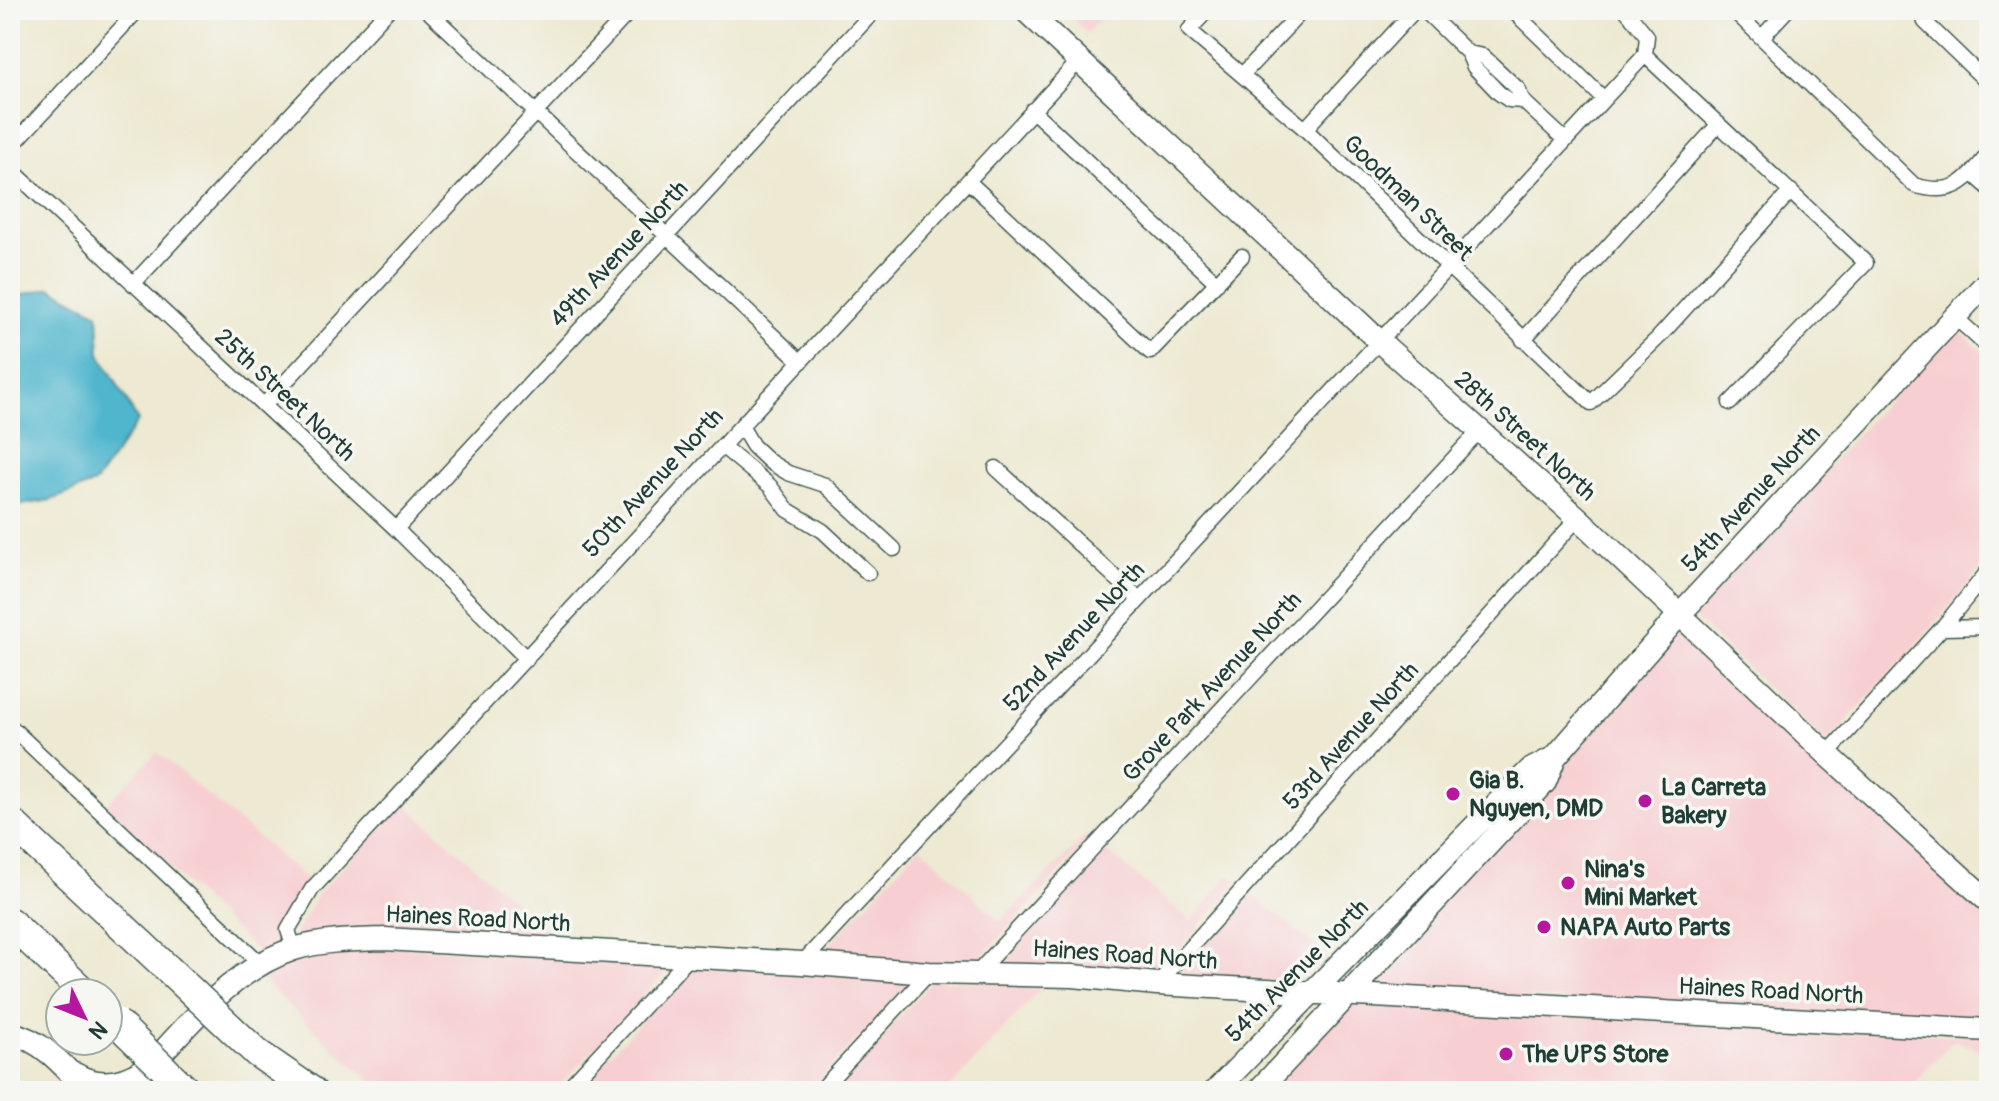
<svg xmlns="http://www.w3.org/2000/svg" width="1999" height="1101" viewBox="0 0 1999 1101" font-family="Pangolin,sans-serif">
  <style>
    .built { fill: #f7cfd2 }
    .water { fill: #4fb6ce; stroke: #377a81; stroke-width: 2 }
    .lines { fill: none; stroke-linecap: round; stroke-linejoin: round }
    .street-casing { stroke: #3e574c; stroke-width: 17 }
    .secondary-casing { stroke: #3e574c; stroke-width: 25 }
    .highway-casing { stroke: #3e574c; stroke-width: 31 }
    .street { stroke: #fff; stroke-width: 14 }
    .secondary { stroke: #fff; stroke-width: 22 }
    .highway { stroke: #fff; stroke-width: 28 }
    .highway-bridge-casing { stroke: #3e574c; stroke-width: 31; stroke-linecap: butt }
    .highway-bridge { stroke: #fff; stroke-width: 28 }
    .poi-dot { fill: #b5179e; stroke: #f6f6f2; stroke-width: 3 }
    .labels { text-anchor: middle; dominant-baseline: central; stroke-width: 7; stroke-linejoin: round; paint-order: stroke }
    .street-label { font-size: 24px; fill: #1f3d34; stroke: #f6f6f2 }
    .poi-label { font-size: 24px; font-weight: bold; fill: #1f3d34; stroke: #f6f6f2; text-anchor: start }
  </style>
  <rect width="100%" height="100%" fill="#f6f6f2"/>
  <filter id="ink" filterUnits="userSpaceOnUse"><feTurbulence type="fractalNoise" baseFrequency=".0125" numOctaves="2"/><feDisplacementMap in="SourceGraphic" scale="16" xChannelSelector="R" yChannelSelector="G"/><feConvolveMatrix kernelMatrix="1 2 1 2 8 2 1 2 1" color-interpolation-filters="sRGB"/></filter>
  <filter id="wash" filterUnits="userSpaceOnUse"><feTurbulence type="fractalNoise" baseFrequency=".006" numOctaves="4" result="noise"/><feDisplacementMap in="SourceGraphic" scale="32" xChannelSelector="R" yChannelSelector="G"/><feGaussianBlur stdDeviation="1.8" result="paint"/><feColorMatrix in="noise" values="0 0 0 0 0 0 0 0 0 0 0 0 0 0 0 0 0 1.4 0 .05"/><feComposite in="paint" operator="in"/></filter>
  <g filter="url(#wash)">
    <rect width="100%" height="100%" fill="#ede9d2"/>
    <path class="built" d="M1062,10H1108L1087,33Z
      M1956,327L1989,358V559L1937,621H1933L1934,625L1826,743L1691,615Z
      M1681,625L1989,912V1022L1362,989Z
      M157,752L309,881L292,905L281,926L285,945L261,955L105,806Z
      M403,802L559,942L299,941L296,931L318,894Z
      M1087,835L1091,838L973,966L818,957L920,846L1000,921Z
      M1103,848L1191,921L1229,875L1238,883L1154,976L994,966Z
      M1251,893L1315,946L1317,968L1312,964L1293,983L1174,978Z
      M386,946L672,964L554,1091H386L347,1061L258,976L297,956Z
      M693,965L913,979L809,1091H576Z
      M933,980L1045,984L947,1091H830Z
      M1349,1003L1989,1037V1053L1954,1040L1906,1091H1269Z"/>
    <path class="water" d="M51,288L98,313L100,354L138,421L95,483L51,500L21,505L10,499V297Z"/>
  </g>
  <g filter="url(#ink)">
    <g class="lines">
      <defs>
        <path id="street" d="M427,10L801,362
          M1208,10L1189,30L1305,129L1591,403L1659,337L1791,191
          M1424,10L1468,53L1474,67L1499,93L1509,100L1523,101
          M1512,10L1604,99
          M1626,10L1647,36L1645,55L1866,263L1730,403
          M1733,10L1914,185C1952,197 1966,183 1989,153
          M1921,10L1925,22L1989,84
          M1762,37L1787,10
          M1468,53L1483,56L1518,89L1523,101L1565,140
          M1242,75L1303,10
          M1032,110L1217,283
          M1305,129L1415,10
          M10,148L138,10
          M10,168L396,529L527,659
          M1973,174L1989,188
          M968,181L1150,352L1242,256
          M133,284L388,10
          M1955,317L1989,348
          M1523,340L1719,124
          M264,405L631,10
          M741,426L753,446L770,462L788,473L825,485L894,549
          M722,446L770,486L788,510L823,531L868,573
          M996,468L1139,599
          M396,529L875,10
          M1942,628L1989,627
          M10,726L261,964
          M1827,754L1942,628L1989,570
          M294,949L288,930L312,889L1079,61
          M802,963L1645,55
          M977,973L1480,430
          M1157,984L1578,518
          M565,1091L689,958
          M820,1091L929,973"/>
        <path id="secondary" d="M1025,10L1379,341L1578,518L1827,754L1989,902
          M10,1033C43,1040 65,1067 87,1091
          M75,1074C98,1088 121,1084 143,1070
          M128,1091C173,1041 228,970 294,949C323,940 355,940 385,939L802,963L929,973L1073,976L1157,984L1989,1030
          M1215,1091L1530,770L1555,757
          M1258,1091L1511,820L1545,782L1555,757L1680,614L1989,280"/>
        <path id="highway" d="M10,821L167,968
          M10,922L85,993
          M257,1053L312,1091"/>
      </defs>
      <use href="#street" class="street-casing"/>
      <use href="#secondary" class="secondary-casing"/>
      <use href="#highway" class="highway-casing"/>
      <use href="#street" class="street"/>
      <use href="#secondary" class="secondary"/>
      <use href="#highway" class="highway"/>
      <defs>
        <path id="highway-bridge" d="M167,968L257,1053
          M116,1022L187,1091"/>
      </defs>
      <use href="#highway-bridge" class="highway-bridge-casing"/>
      <use href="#highway-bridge" class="highway-bridge"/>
    </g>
  </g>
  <g class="poi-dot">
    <circle cx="1453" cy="794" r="8"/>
    <circle cx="1645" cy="801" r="8"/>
    <circle cx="1568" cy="883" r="8"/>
    <circle cx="1544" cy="927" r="8"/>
    <circle cx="1506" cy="1054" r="8"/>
  </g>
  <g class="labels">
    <g class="street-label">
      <text transform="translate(1408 198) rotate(44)">Goodman Street</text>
      <text transform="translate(619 254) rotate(-47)">49th Avenue North</text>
      <text transform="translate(285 395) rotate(43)">25th Street North</text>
      <text transform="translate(1525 436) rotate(42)">28th Street North</text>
      <text transform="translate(653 483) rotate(-47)">50th Avenue North</text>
      <text transform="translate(1751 499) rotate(-47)">54th Avenue North</text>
      <text transform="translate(1074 637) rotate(-47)">52nd Avenue North</text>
      <text transform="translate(1212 687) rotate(-47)">Grove Park Avenue North</text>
      <text transform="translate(1351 736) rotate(-48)">53rd Avenue North</text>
      <text transform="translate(478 919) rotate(3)">Haines Road North</text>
      <text transform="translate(1125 955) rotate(4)">Haines Road North</text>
      <text transform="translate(1297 971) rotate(-45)">54th Avenue North</text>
      <text transform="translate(1771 991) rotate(3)">Haines Road North</text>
    </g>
    <g class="poi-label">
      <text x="1469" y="780">Gia B.<tspan x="1469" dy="28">Nguyen, DMD</tspan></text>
      <text x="1661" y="787">La Carreta<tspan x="1661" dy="28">Bakery</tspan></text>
      <text x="1584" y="869">Nina's<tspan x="1584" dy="28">Mini Market</tspan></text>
      <text x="1560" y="927">NAPA Auto Parts</text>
      <text x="1522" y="1054">The UPS Store</text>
    </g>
  </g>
  <rect width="1999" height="1101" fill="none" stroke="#f6f6f2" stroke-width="40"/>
  <g transform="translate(84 1017) rotate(133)"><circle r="38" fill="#f6f6f2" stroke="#a0aca6" stroke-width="2"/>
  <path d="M0-6L14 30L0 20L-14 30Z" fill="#b5179e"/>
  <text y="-12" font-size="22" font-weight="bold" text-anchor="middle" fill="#1f3d34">N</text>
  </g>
</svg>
